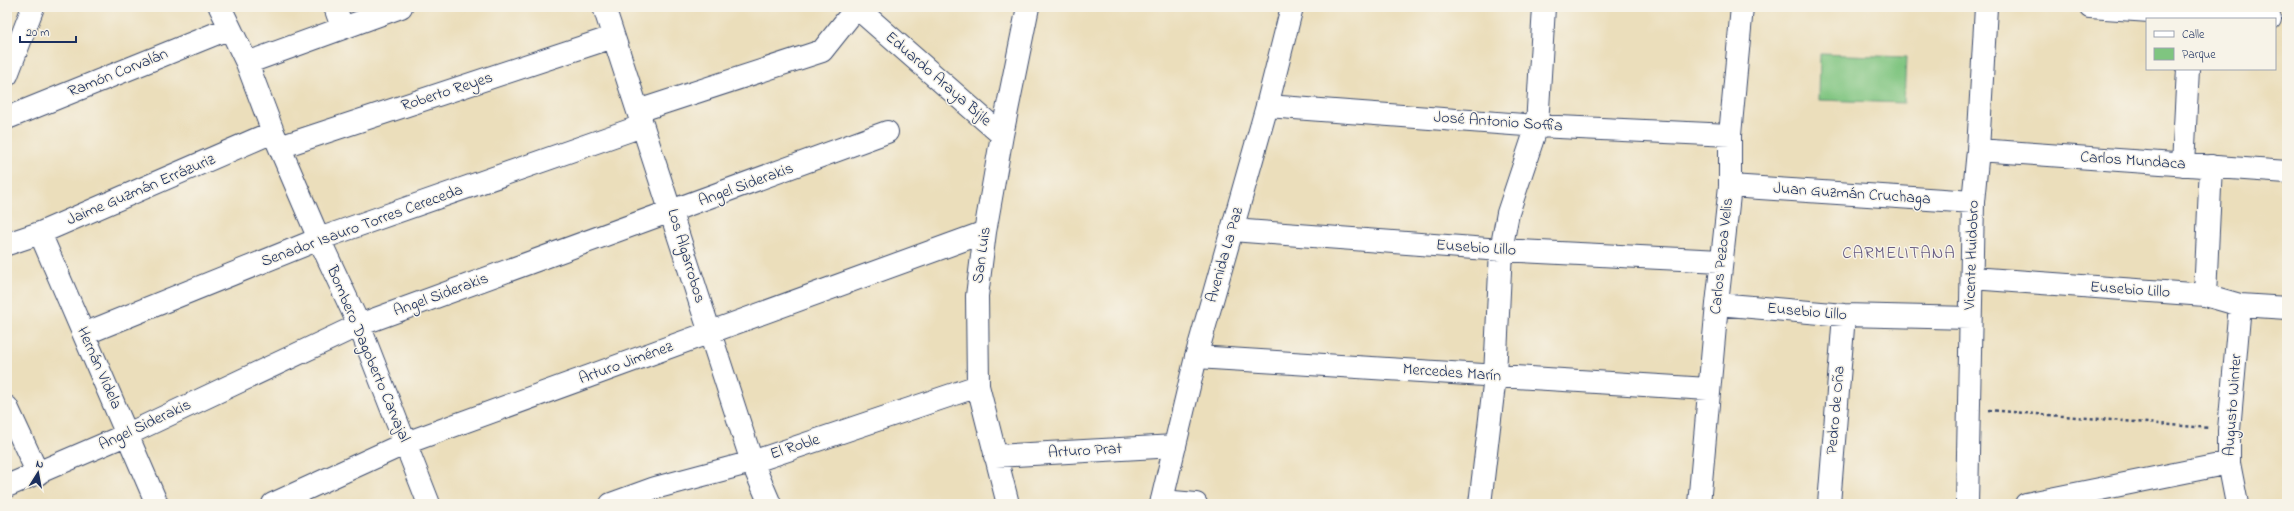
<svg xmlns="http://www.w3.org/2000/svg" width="2294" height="511" viewBox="0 0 2294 511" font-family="'Indie Flower',sans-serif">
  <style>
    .green { fill: #7fc580; stroke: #4d7a6f }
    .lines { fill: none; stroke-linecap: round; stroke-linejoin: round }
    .minor-casing { stroke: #3a496c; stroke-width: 24 }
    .major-casing { stroke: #3a496c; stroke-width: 24 }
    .path { stroke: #3a496c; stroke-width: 2.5; stroke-dasharray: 3 3; stroke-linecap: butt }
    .minor { stroke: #fff; stroke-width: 22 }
    .major { stroke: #fff; stroke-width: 22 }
    .labels { text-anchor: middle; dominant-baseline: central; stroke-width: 3; stroke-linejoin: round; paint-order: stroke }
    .street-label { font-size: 16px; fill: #1b2f5e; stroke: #f7f3e8 }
    .neighbourhood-label { font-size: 17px; letter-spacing: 1px; fill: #645980; stroke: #f7f3e8 }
  </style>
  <rect width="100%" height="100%" fill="#f7f3e8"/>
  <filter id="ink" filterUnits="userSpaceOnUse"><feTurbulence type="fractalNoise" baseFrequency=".025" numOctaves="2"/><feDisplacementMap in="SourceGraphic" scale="8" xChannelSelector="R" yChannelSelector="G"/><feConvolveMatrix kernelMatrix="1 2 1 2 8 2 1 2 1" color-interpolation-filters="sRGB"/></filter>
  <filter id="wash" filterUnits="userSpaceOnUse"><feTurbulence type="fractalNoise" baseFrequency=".012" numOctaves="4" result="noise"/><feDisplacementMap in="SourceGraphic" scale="16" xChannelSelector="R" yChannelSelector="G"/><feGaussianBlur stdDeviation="0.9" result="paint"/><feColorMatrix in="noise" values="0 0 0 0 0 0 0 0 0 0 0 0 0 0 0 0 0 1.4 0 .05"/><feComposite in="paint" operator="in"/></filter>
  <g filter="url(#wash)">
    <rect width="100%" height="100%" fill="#ebdebb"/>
    <path class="green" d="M1820,54L1906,57L1904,103L1819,100Z"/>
  </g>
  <g filter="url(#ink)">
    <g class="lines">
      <defs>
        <path id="minor" d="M220,7L247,63L273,132L319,239L359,325L429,504
          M335,7L342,27
          M604,7L752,462L770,504
          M856,7L1002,135
          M2090,7L2270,19
          M247,63L401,7
          M7,75L33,7
          M1267,106L1537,126L1730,135
          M638,111L822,51L857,7
          M7,118L230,28
          M280,147L613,37
          M1978,150L2287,172
          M2183,165L2188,69
          M1730,186L1973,202
          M1232,230L1501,250L1721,261
          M40,233L157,504
          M7,244L40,233L273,132
          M1972,278L2205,295L2240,305L2287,308
          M2205,295L2211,166
          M1717,304L1844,315L1970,318
          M84,334L319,239L642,126
          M1196,357L1708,389
          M7,407L38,474
          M995,456L1175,446
          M7,486L128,434L359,325L887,132
          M1162,501L1196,504
          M273,504L406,443L985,232
          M611,504L655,488L752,462L978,386
          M1008,504L978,386L977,296L985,232L1002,135L1028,7
          M1480,504L1495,376L1501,250L1508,213L1537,126L1544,7
          M1699,504L1717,304L1730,186V135L1742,7
          M1829,504L1844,315
          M1967,504L1973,202L1978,150L1986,7
          M2026,504L2229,463
          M2237,504L2229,463V430L2240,305"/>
        <path id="major" d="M1161,504L1196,357L1267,106L1292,7"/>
      </defs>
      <use href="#minor" class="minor-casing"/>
      <use href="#major" class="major-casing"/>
      <path class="path" d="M1989,410L2209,428"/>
      <use href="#minor" class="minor"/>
      <use href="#major" class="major"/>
    </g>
  </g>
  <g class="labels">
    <g class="street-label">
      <text transform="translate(118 73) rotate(-22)">Ramón Corvalán</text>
      <text transform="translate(938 79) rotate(41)">Eduardo Araya Bijle</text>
      <text transform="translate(447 92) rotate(-18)">Roberto Reyes</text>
      <text transform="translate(1498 122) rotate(4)">José Antonio Soffia</text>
      <text transform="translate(2133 161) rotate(4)">Carlos Mundaca</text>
      <text transform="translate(746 185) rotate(-20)">Angel Siderakis</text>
      <text transform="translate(141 190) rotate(-23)">Jaime Guzmán Errázuriz</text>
      <text transform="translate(1852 194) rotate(4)">Juan Guzmán Cruchaga</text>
      <text transform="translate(362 226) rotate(-20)">Senador Isauro Torres Cereceda</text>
      <text transform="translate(1476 248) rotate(4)">Eusebio Lillo</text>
      <text transform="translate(982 255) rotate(-82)">San Luis</text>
      <text transform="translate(1225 255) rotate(-74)">Avenida La Paz</text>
      <text transform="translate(1972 255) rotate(-88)">Vicente Huidobro</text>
      <text transform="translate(686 256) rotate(73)">Los Algarrobos</text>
      <text transform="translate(1722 256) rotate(-84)">Carlos Pezoa Velis</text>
      <text transform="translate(2130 290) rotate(4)">Eusebio Lillo</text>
      <text transform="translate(441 295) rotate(-20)">Angel Siderakis</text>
      <text transform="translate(1807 312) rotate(5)">Eusebio Lillo</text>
      <text transform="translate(368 354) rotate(67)">Bombero Dagoberto Carvajal</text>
      <text transform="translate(626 363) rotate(-20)">Arturo Jiménez</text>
      <text transform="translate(99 368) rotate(66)">Hernán Videla</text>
      <text transform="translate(1452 373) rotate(4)">Mercedes Marín</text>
      <text transform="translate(2233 405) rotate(-86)">Augusto Winter</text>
      <text transform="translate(1836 410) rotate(-85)">Pedro de Oña</text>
      <text transform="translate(145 425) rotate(-25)">Angel Siderakis</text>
      <text transform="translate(795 447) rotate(-18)">El Roble</text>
      <text transform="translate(1085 451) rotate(-3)">Arturo Prat</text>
    </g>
    <g class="neighbourhood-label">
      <text x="1899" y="253">CARMELITANA</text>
    </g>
  </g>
  <rect width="2294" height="511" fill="none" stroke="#f7f3e8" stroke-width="24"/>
  <rect x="2146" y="18" width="130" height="52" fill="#f7f3e8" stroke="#9fa5b1"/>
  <rect x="2154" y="31" width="20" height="6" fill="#ffffff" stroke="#9fa5b1"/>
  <text x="2182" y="38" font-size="12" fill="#1b2f5e">Calle</text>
  <rect x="2154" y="48" width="20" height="12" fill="#7fc580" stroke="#9fa5b1"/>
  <text x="2182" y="58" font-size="12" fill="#1b2f5e">Parque</text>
  <g transform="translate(38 473) rotate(11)" stroke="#f7f3e8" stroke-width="3" paint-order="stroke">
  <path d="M0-3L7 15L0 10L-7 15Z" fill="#1b2f5e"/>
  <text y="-6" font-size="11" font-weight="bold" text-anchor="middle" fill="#1b2f5e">N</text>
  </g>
  <path d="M20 36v6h56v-6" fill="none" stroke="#1b2f5e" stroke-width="2"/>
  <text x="26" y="36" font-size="12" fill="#1b2f5e" stroke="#f7f3e8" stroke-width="3" paint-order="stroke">20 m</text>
</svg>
